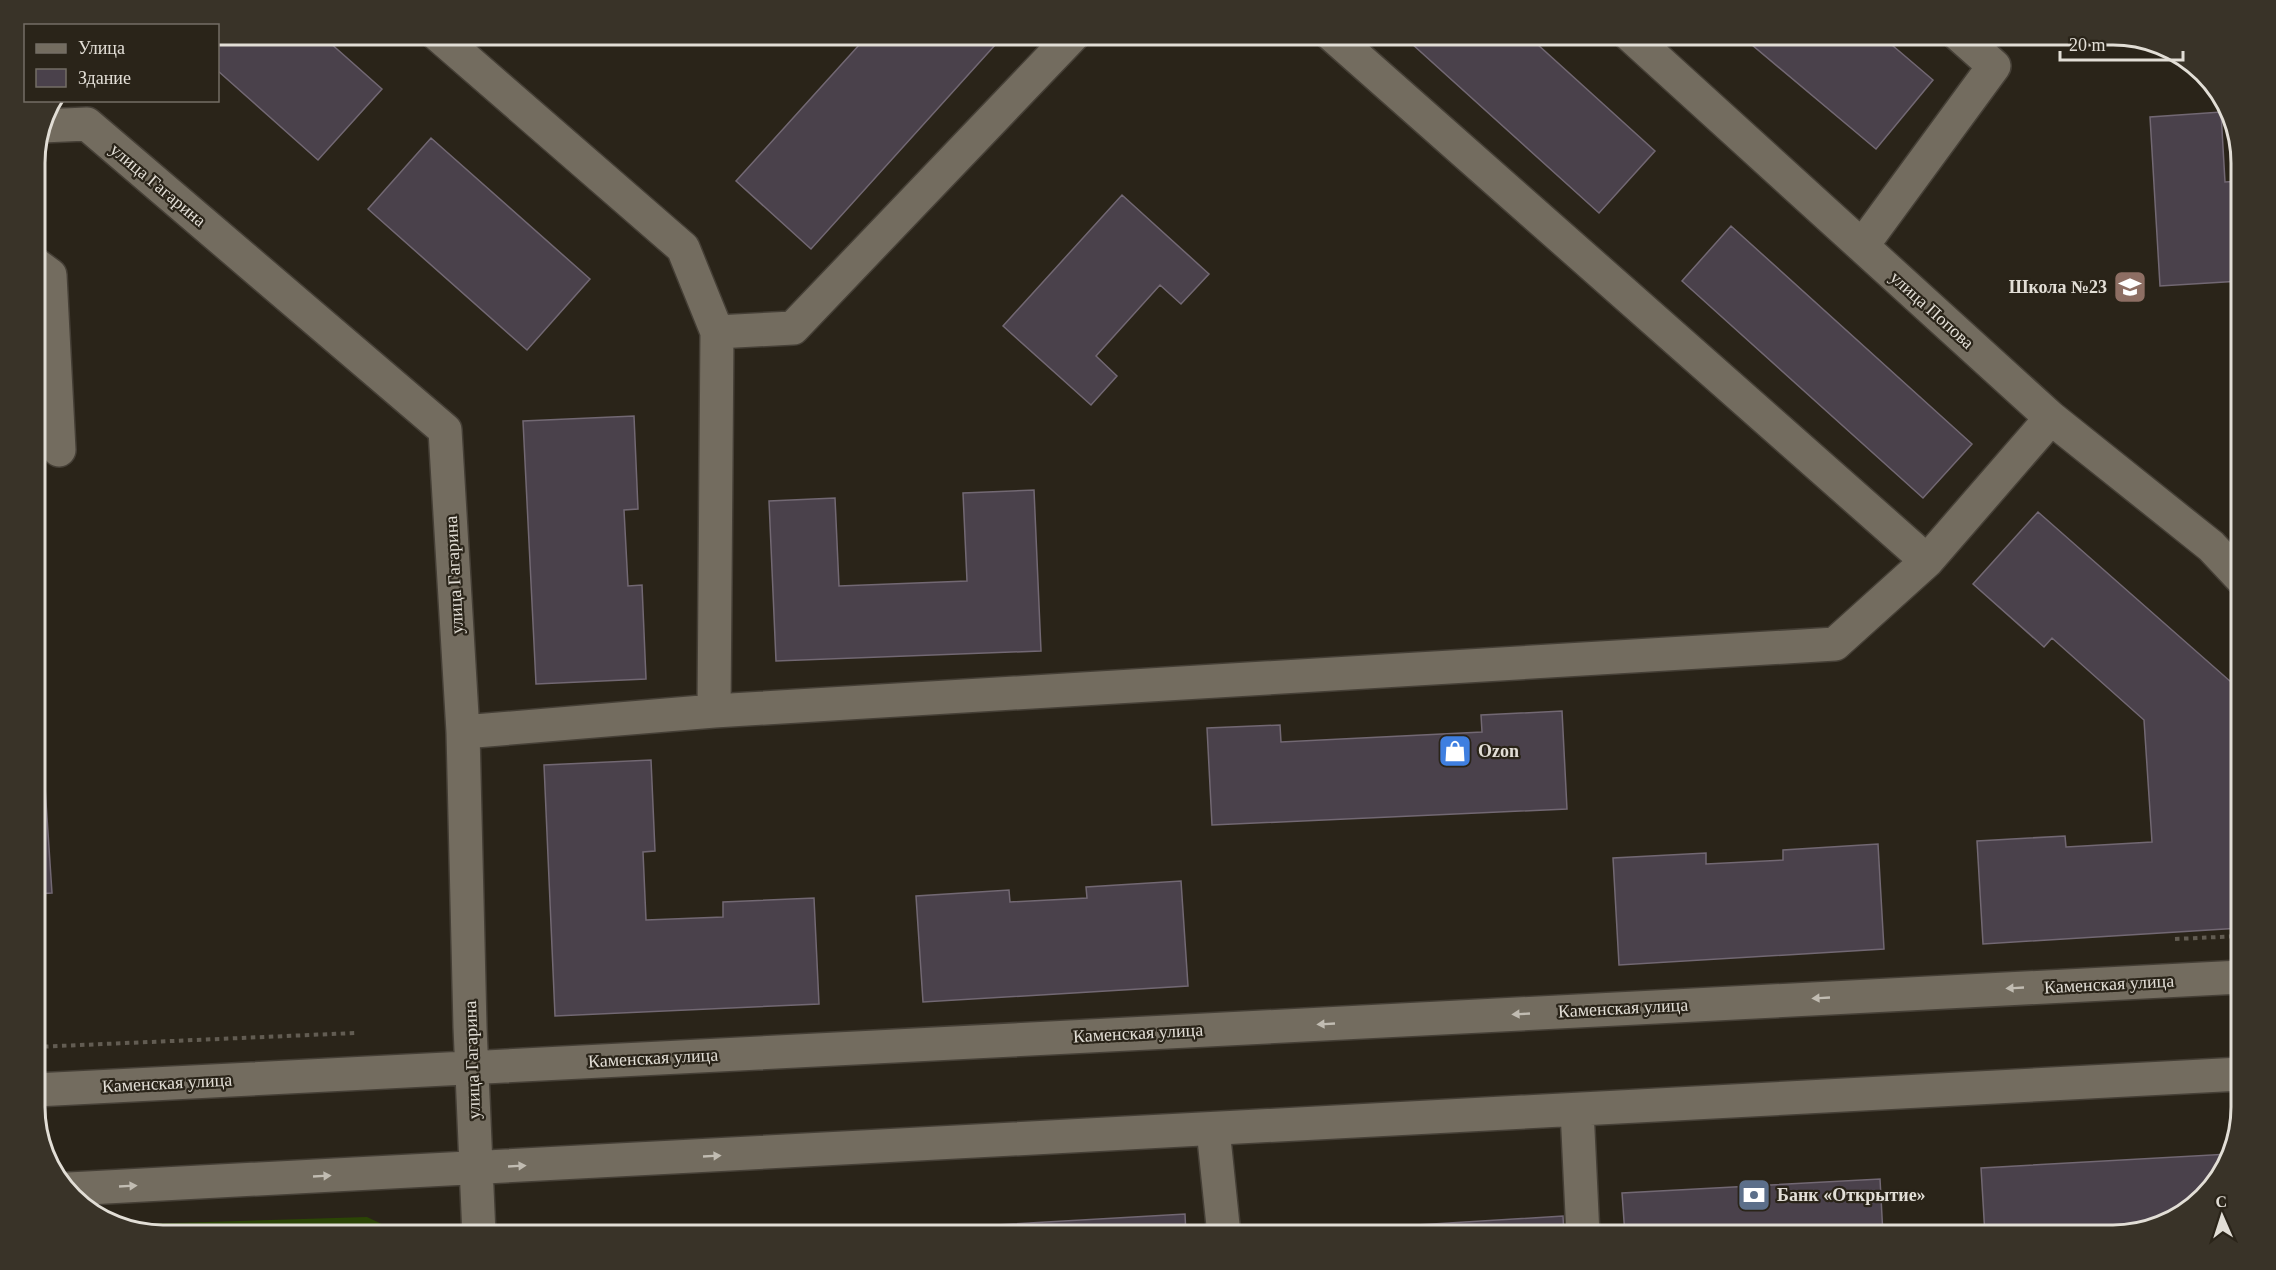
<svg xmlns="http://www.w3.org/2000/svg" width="2276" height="1270" viewBox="0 0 2276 1270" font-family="Georgia,serif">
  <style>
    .green { fill: #2b4505 }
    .building { fill: #4a414b; stroke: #726873; stroke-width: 1.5 }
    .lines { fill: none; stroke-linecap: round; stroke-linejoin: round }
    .minor-casing { stroke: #453f36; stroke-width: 36 }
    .path { stroke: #625c52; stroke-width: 4; stroke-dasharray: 4.5 4.5; stroke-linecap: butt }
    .minor { stroke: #736c5f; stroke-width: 33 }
    .oneway { fill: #c1bcb2 }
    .labels { text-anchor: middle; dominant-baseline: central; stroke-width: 4.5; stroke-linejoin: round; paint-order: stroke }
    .street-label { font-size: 18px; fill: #e2ded6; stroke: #2a2419 }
    .poi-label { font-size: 18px; font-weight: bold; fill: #e2ded6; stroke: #2a2419; text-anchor: start }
    .rim { fill: none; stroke: #e2ded6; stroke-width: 3 }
  </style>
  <rect width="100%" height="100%" fill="#2a2419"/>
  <path class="green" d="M367,1217L405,1235H163L130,1227L140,1224Z"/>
  <path class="building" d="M218,34H320L382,89L318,160L218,71Z
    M869,34H1005L811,249L736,181Z
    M1401,34H1526L1655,151L1599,213Z
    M1739,34H1855L1867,45L1876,34H1879L1933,80L1876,149Z
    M2221,112L2225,182L2241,181V281L2160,286L2150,117Z
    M431,138L590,279L527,350L368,209Z
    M1122,195L1209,274L1181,304L1160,285L1096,356L1117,376L1091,405L1003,326Z
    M1731,226L1972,444L1923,498L1682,281Z
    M634,416L638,509L624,510L628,586L642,585L646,679L536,684L523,421Z
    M1034,490L1041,651L776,661L769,501L835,498L839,586L967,581L963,493Z
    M2038,512L2231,682L2241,849V928L1983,944L1977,841L2065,836L2066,847L2152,842L2144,720L2052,638L2044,647L1973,584Z
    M1562,711L1567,809L1212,825L1207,728L1280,725L1281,742L1482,732L1481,715Z
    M651,760L655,851L643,852L646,920L723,917V902L814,898L819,1004L555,1016L544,765Z
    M45,787L52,893L35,894V788Z
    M1878,844L1884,949L1619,965L1613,858L1706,853V864L1783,860V850Z
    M1181,881L1188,986L923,1002L916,896L1009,890L1010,902L1087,898L1086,887Z
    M2229,1154L2224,1171L2178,1218L2113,1235H1985L1981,1168Z
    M1880,1179L1883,1235H1625L1622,1193Z
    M1185,1214L1186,1235H927V1229Z
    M1563,1216L1564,1235H1252Z
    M823,1231L824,1235H733Z"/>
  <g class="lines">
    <defs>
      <path id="minor" d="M437,34L683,248L717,332L714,711
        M1331,34L1927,561
        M1629,34L2051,418L2211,546L2241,578
        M42,126L87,124L445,430L463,732L470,1027L479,1235
        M1862,246L1994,66L1958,34
        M35,264L50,275L59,450
        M717,332L793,328L1074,34
        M463,732L714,711L1835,644L1927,561L2051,418
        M35,1090L2241,977
        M1577,1110L1583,1235
        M1213,1129L1224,1235
        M69,1189L2241,1074"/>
    </defs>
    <use href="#minor" class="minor-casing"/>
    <path class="path" d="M2175,939L2241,936
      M35,1047L355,1033"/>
    <use href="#minor" class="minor"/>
  </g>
  <defs><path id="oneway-solid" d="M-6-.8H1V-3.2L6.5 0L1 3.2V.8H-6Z" transform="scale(1.5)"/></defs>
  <g class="oneway">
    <use href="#oneway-solid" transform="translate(2015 988) rotate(177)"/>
    <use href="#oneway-solid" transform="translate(1821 998) rotate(177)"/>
    <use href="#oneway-solid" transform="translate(1521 1014) rotate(177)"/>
    <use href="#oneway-solid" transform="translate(1326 1024) rotate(177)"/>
    <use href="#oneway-solid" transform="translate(712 1156) rotate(-3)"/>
    <use href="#oneway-solid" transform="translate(517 1166) rotate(-3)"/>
    <use href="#oneway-solid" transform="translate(322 1176) rotate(-3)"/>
    <use href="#oneway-solid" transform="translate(128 1186) rotate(-3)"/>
  </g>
  <defs>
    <symbol id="school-square" viewBox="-11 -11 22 22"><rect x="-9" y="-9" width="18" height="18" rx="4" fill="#8d6e63" stroke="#2a2419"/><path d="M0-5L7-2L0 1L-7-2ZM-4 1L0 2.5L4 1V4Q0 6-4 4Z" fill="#fff"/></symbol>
    <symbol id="shop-square" viewBox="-11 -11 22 22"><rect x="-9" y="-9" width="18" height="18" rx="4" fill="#3f7fe0" stroke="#2a2419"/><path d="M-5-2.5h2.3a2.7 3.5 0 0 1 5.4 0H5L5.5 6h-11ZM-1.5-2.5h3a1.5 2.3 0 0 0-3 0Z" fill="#fff"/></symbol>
    <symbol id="bank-square" viewBox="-11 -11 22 22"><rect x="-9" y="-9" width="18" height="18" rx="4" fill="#5c6f8a" stroke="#2a2419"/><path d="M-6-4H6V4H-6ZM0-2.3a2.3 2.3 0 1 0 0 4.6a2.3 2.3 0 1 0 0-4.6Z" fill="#fff"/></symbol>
  </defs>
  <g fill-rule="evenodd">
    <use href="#school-square" x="2111" y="268" width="38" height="38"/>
    <use href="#shop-square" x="1436" y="732" width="38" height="38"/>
    <use href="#bank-square" x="1735" y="1176" width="38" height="38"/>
  </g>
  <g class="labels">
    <g class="street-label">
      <text transform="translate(158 185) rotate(40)">улица Гагарина</text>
      <text transform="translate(1932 310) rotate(42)">улица Попова</text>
      <text transform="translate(454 575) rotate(-93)">улица Гагарина</text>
      <text transform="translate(2109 984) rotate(-3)">Каменская улица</text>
      <text transform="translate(1623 1008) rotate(-3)">Каменская улица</text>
      <text transform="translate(1138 1033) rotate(-3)">Каменская улица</text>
      <text transform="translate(653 1058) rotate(-3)">Каменская улица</text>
      <text transform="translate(472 1060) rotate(-92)">улица Гагарина</text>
      <text transform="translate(167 1083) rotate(-3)">Каменская улица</text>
    </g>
    <g class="poi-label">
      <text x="2107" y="287" text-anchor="end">Школа №23</text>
      <text x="1478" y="751">Ozon</text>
      <text x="1777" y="1195">Банк «Открытие»</text>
    </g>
  </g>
  <path d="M0 0H2276V1270H0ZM163 45H2113A118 118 0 0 1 2231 163V1107A118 118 0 0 1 2113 1225H163A118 118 0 0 1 45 1107V163A118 118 0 0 1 163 45Z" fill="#393328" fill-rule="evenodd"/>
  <path class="rim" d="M163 45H2113A118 118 0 0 1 2231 163V1107A118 118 0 0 1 2113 1225H163A118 118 0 0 1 45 1107V163A118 118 0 0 1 163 45Z"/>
  <rect x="24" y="24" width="195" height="78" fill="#2a2419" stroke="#746e65" stroke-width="1.5"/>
  <rect x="36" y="44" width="30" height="9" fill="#736c5f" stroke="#746e65" stroke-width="1.5"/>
  <text x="78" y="54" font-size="18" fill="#e2ded6">Улица</text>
  <rect x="36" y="69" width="30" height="18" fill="#4a414b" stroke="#746e65" stroke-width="1.5"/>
  <text x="78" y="84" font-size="18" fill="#e2ded6">Здание</text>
  <g transform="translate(2222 1216) rotate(357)" stroke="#2a2419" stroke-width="4.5" paint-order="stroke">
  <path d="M0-4.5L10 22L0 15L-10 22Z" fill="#e2ded6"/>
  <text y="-9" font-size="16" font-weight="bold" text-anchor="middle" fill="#e2ded6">С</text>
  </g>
  <path d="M2060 51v9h123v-9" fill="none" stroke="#e2ded6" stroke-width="3"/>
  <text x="2069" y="51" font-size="18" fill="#e2ded6" stroke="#2a2419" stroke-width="4.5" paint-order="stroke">20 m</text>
</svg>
